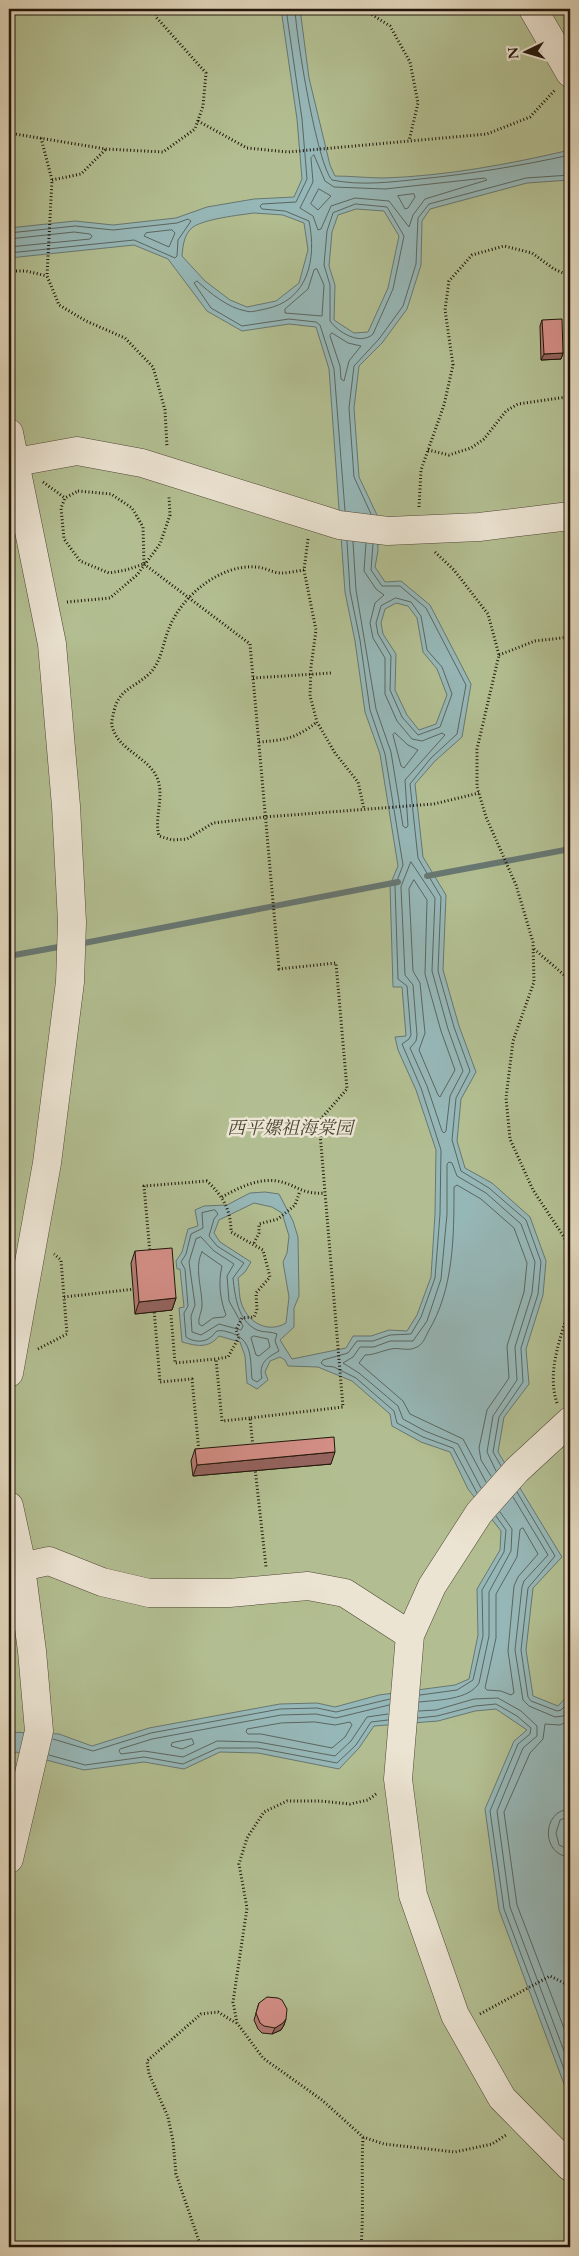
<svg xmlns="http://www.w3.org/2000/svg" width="579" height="2256" viewBox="0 0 579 2256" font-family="Cardo,'Noto Serif SC',serif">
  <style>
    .green { fill: #b2be91; stroke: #696a4e }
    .water { fill: #96b7b7; stroke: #677772; fill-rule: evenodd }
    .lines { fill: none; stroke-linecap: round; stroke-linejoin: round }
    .shore { stroke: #5b6660; stroke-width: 1 }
    .stream { stroke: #677772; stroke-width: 6 }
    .minor-casing { stroke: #504636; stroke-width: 29 }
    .path { stroke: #20160a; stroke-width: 3; stroke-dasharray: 1 2.5; stroke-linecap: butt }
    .minor { stroke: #ece4d3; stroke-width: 28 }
    .wall { fill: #b57a73; stroke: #20160a }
    .shaded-wall { fill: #94635e; stroke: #20160a }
    .building { fill: #d38e86; stroke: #20160a }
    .labels { text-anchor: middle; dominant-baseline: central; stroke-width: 5; stroke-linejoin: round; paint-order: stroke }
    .park-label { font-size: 18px; font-style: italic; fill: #4c4832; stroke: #ece4d3 }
  </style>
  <rect width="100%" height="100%" fill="#e1d6bb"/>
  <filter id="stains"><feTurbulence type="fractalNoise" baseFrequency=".004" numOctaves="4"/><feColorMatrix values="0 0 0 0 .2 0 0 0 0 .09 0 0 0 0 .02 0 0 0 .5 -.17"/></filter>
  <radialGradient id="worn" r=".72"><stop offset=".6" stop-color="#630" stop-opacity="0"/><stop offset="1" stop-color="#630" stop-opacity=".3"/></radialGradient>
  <path class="green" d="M9,9H570V2247H9Z"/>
  <path class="water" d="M281,9H300L309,78L330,165L335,176C351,176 368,178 384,178C446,176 510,164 570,150V180L527,183L430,209L422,221L421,265L407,309L382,343L359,366L354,408L359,477L377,515L378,551L375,567L385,582L401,581L430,605L471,684L462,737L435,761L415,784L423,857L446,895L443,970L459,1026L476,1072L461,1099L457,1141L465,1168L492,1183L530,1217L546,1261L543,1295L526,1349L529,1384L504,1417L498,1452L562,1557L533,1588L526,1650L533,1696L558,1706L570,1693V1818L567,1833L570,1847V2100L499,1910L485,1809L514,1741L527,1730L496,1709L475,1711L438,1721L374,1726L359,1748L339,1769L258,1753L220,1752L184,1769L144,1762L84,1770L16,1752L9,1755V1732L59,1734L92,1746L149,1728L280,1704L317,1703L335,1707L379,1695L455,1685L469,1679L478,1635L477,1589L500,1550L501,1531L468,1489L450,1452L421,1442L392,1426L390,1414L352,1381L318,1367L288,1366L285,1360L280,1357L270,1361L265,1372L268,1380L257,1389L247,1383L245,1356L240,1342L219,1336C208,1349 197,1346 182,1342L179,1308L184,1307L180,1269H177L176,1261L182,1252L188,1229L198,1226L195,1210L204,1206L227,1205L250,1193L265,1192L279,1194L293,1221L298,1237L299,1296L294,1308V1327L280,1340L292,1359L346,1348L353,1336H371L389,1330L407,1331L417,1315L431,1277L435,1214L436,1150L416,1090L398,1050L395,1037L406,1036L402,987H393L390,885L398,866L380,754L365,712L355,641L345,592L329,369L316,327L289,324L242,331L207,311L168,259L134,245L9,258V228L75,221L113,225L176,218L207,207L254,199L294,197L302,179L297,119ZM356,209L384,211L399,236L388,288L368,332L354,333L334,320L335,285L329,266L332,232L338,215ZM254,213L283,215L304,223L308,250L299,283L276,301L247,307L230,300L205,281L182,256C183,245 184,234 193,227C205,219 239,215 254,213ZM396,603L408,606L417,618L423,652L437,669L447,695L436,724L419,730L407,715L395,690L396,654L383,634L381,623L385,609ZM254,1203L272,1207L282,1213L289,1236L287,1253L283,1262L289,1297L286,1323C266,1335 244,1320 240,1298C239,1291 239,1284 238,1278L245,1272L251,1262L220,1242L214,1233L219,1220Z"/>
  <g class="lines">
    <path class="shore" d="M286,9L302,119L307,179L296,202L262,204L260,206L262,209L285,211L309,221C317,259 308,301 265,309C259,310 251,313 246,311C228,308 210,293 197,281L194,283L211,308L242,326L289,319L316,322L320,325L334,369L345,511
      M295,9C296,36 317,164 332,180C360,186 392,182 420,179C470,174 520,166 570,155
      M314,155L325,181L334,187L385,189L485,178L487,180L425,199L413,215L409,227L389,201L355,198L331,206L321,229L318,230L313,216L300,208L313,182L311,158Z
      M319,189L331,196L318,210L311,204Z
      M414,194L415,197L408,208L405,209L398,196Z
      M356,204L387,207L404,236L393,289L373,334C360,346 338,332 330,321V285L324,265L327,231L333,213Z
      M172,230L175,233L169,247L144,236L146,233Z
      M9,233L75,226L113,230L177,223L188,219L191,221L178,240L177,256L175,258L134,240L9,253
      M9,239L74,232L90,234L92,236L90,239L9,247
      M317,269L324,285L322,316L285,313V309L308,289L314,270Z
      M332,333L348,343L361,346L349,361L344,381L341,379L340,366L330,336Z
      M371,514L354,477L349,408L354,366L379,339L403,306L416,264L418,218L429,204L526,178L570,175
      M347,541L350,591L360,640L370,710L385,754L403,865L395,886L398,979L407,986L411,1035L409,1039L402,1044L421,1088L441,1150L440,1214L435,1278L421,1317L411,1334L390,1335L373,1341H357L348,1353L323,1360L321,1363L325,1366L334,1367L356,1378L394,1411L397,1423L423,1437L453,1448L477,1493
      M353,542L356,590L376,709L391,752L403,826L406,828L408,826L405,780L445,735L442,733L422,741L412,739L397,721L385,694V658L373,638L370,623L375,603L384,595L376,589L364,571L366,543
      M373,544L371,570L382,586H400L426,608L466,685L457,734L431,758L410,784L418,858L441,897L438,971L454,1027L470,1071L456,1098L452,1140L461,1171L489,1188L526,1220L541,1262L538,1294L521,1348L523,1382L499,1417L493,1452L501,1466
      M396,598L411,602L421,616L427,650L442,667L452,694L440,727L418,735L402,717L390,690L391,656L378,634L376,623L381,606Z
      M395,733L408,745L418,750L404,768L401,766L393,735Z
      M411,862L435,898L432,971L448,1029L463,1071L450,1096L446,1131L444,1133L442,1131L427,1086L410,1048L416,1041L417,1035L413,985L405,975L401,887Z
      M414,880L427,900L425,974L441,1031L455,1070L440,1097L438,1095L419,1050L425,1033L420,983L413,971L409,889Z
      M215,1210L218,1214L214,1219L209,1236L217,1246L244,1263L233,1278C235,1297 238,1321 257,1330C264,1333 271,1331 277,1334L275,1341L279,1351C268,1357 258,1363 262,1378L257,1382L252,1379C250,1358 253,1338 228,1332C225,1331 220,1330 217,1331C214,1333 213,1336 211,1337C204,1343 193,1342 186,1337L184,1313L188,1306L185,1269L181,1262L186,1254L191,1234L203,1228L202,1213Z
      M201,1237L214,1251L234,1264L227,1276L229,1301L243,1326L241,1330L219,1324L201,1335L192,1332L191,1316L195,1305L189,1262L196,1239Z
      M202,1252L222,1266C218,1282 220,1299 226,1315L224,1317L213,1318L202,1326L199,1324C198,1317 202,1312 202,1305C202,1288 194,1267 202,1252Z
      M254,1336L268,1339L270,1347L259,1356L256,1355L251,1338Z
      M486,1482L463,1439L410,1414L403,1401L359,1363L365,1355C374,1355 381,1351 391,1349C399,1347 408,1352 417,1347C423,1344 425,1338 428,1332C454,1289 454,1236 454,1187L457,1185L481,1199L514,1228L527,1263L524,1292L507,1346L509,1378L487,1410L479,1448L481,1460L491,1476
      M481,1488L458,1444L425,1431L403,1419L398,1406L359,1373L343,1363L353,1357L360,1347H374L390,1341H413L427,1321L441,1279L447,1214V1164L449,1162L452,1163L457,1176L486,1193L521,1224L535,1262L532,1293L515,1347L517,1380L493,1416L487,1452L496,1471
      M517,1492L555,1556L528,1588L521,1650L528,1697L531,1701L557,1711L561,1710L570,1701
      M513,1497L548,1555L524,1581L522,1587L515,1650L523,1700L529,1706L555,1717L563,1716L570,1710
      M523,1528L538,1554L518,1577L514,1586L508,1651L514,1693L511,1695L501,1691L487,1690L485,1688L496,1638V1594L517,1557L520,1530Z
      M420,1695L457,1690L473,1680L483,1636L482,1590L504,1552L506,1530L496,1516
      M419,1702C437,1700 469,1700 479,1683L489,1636V1592L511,1551L512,1529L500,1512
      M419,1711L436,1710L474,1699L498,1698L521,1711L537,1726V1736L523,1748L497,1811L510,1907L570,2067
      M388,1714L367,1717L351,1741L335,1756L258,1742L217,1741L183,1757L144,1751L121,1754L119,1751L120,1749L152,1739L281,1715L316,1714L336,1718L389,1705
      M418,1718L437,1716L475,1706L496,1704L517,1716L531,1728L530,1734L518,1744L490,1811L504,1909L570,2085
      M570,1720L560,1725L545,1724L543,1739L530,1753L504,1812L517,1905L570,2044
      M315,1722L335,1725L350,1722L352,1725L345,1737L332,1748L261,1734H248L246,1732L247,1729L281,1723Z
      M53,1739L93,1751L151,1733L280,1709L317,1708L336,1712L390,1699
      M192,1739L194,1744L182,1749L171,1746L172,1743Z
      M49,1755L85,1765L144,1757L183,1764L218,1748H258L337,1763L356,1745L371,1722L388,1720
      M570,1809C541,1810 541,1856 570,1857
      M570,1816L560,1820L556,1833L559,1845L570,1850"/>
    <path class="stream" d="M427,876L570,849
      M79,944L398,882
      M9,956L64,946"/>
    <defs>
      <path id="minor" d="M533,9L570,73
        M9,433L52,644L66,806L72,922L70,982L47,1163L9,1373
        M16,462L77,451L142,463L339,525L388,531L479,527L570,516
        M570,1421L517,1470L479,1513L432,1586L410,1635L398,1779L413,1895L455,2015L502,2098L570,2167
        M9,1506L19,1552L32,1651L39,1731L9,1859
        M21,1567L49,1561L102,1582L149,1593H229L308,1586L345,1593L410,1635"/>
    </defs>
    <use href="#minor" class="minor-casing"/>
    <path class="path" d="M363,9L390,26L410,62L418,103L409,141
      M198,121L247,148L288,152L487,134L530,117L555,90
      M9,133L106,149L163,152L195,129L203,106L206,73L156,17V9
      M41,138L52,180L47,276L59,305L86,321L125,338L153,367L165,410L167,447
      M52,180L81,174L106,149
      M9,271H26L47,276
      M428,450L449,455L471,448L484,439L506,411L518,404L566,397L570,393
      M43,482L65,498
      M78,491L111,494L132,508L143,527L144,564L126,570L109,573L80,561L64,539L61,508L65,498Z
      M419,507L421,470L444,405L453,365L445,310L449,281L472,255L504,246L532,253L554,269L570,276
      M308,539L304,570L316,630L311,667L310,696L317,722L335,753L358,782L364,809
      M435,552L454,570L488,614L499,655L477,749V787L486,817L516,885L533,942L534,982L513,1041L506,1098L510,1139L533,1190L564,1237L570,1254
      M144,564L250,644L279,969L336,963L347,1089L319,1121L343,1407L250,1418L253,1447
      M304,570C297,571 288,573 281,573C273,573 264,567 256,567C221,564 183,595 170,626C163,641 162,662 149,674C134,688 119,689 114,711C113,716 111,722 112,726C118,751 150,757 158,780C164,800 154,817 159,836L172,840L187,839L213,823L265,817L434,804L479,793
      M67,602L110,598L137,575L160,544L170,515L169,496
      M499,655L535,641L570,637
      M253,678L331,673
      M259,742C285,740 295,739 317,722
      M534,949L570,980
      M222,1197C238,1188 258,1178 277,1181C296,1184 301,1195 325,1193
      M254,1243L259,1233V1224L278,1219L295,1205L300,1191
      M150,1253L144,1186L207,1181C223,1196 231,1210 231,1232L263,1250L270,1277L256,1293L257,1310L254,1317L242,1318L236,1330L239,1337L228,1357L216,1359
      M64,1297L135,1289
      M154,1309L160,1382L192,1379L199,1452
      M171,1315L175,1363L216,1359L222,1421L250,1418
      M38,1349L67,1334L61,1260L54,1254
      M557,1403C546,1370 562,1336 570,1304
      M255,1468L266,1567
      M376,1794L368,1800L350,1804L320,1801H287L264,1812L247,1838L239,1864L247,1908L233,2002L237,2023L263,2058L322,2100L363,2137L384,2144L455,2152L492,2144L506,2135
      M480,2014L550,1976L570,1986
      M201,2247L176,2174L173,2141L168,2117L149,2074L147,2061L201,2014L218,2012L236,2023
      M361,2247C364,2210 361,2174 363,2137"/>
    <use href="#minor" class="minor"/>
  </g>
  <path class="wall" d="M542,320L563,353L561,359L541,360L540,326Z
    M135,1251L176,1298L172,1310L135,1314L131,1263Z
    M195,1449L331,1464L193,1476L191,1461Z
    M259,2003L286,2019L284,2025L281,2030L272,2034L262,2033L258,2029L254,2020Z"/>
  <path class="shaded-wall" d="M563,353L561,359L541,360L544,354Z
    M176,1298L172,1310L135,1314L139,1302Z
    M335,1452L331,1464L193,1476L197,1465Z
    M286,2019L284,2025L281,2030L272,2034L275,2028Z"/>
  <path class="building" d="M562,319L563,353L544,354L542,320Z
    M172,1248L176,1298L139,1302L135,1251Z
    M334,1437L335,1452L197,1465L195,1449Z
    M267,1997L278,1998L282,2000L287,2009L286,2019L283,2023L275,2028L264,2026L260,2023L256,2013L259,2003Z
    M114,2244L124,2247H113Z"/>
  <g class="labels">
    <g class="park-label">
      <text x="290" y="1128">西平嫘祖海棠园</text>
    </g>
  </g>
  <rect width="579" height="2256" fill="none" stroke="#e1d6bb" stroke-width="30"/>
  <rect x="10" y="10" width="559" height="2236" fill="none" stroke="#20160a" stroke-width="2.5"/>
  <rect x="15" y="15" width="549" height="2226" fill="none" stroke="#20160a"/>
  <g transform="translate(526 52) rotate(265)" stroke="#ece4d3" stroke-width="4" paint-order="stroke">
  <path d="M0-4L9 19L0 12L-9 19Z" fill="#20160a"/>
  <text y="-8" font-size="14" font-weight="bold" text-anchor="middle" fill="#20160a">N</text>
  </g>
  <rect width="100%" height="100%" filter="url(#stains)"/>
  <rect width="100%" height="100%" fill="url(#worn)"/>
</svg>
